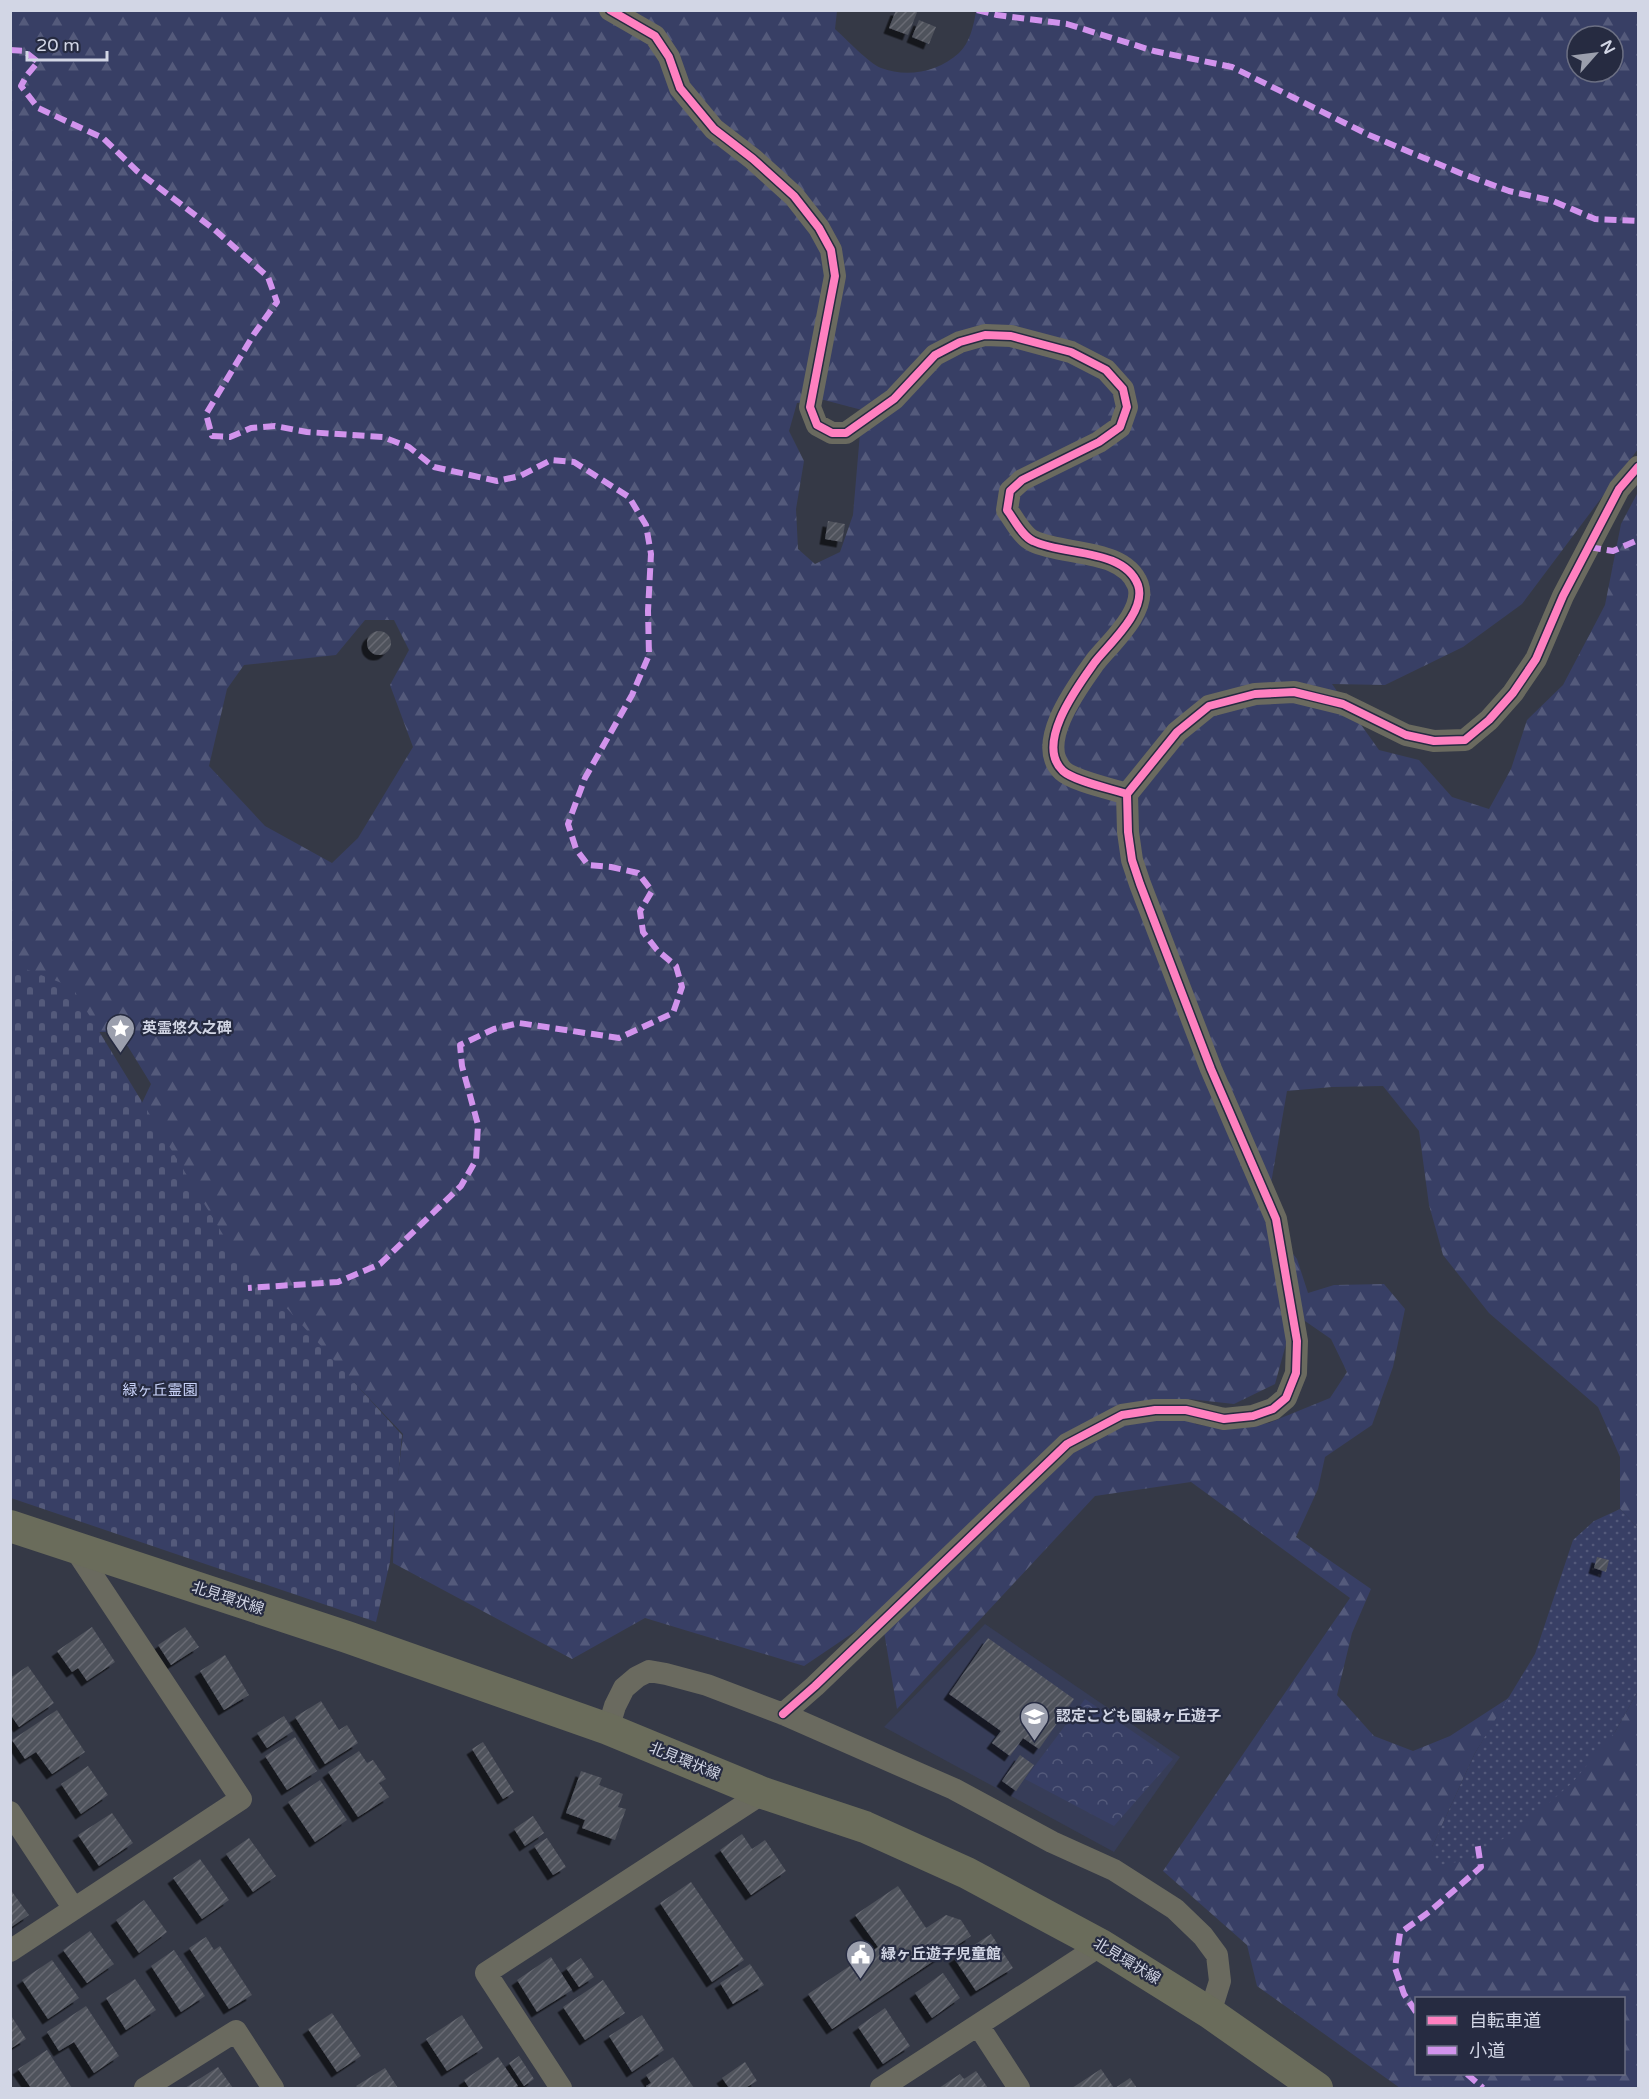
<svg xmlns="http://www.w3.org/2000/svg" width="1649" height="2099" viewBox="0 0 1649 2099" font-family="'Varela Round','Noto Sans JP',sans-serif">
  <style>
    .built { fill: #373d58 }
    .forest { fill: url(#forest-firs); fill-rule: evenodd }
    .cemetery { fill: url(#cemetery-stones) }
    .park { fill: url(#park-crowns) }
    .garden { fill: url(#garden-dots) }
    .building { fill: url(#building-hatch); filter: url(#shadow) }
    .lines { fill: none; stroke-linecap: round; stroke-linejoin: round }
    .minor { stroke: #6a6a5f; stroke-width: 22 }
    .secondary { stroke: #6a6c5b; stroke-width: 32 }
    .quiet { stroke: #d193ec; stroke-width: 6; stroke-dasharray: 12 6; stroke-linecap: butt }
    .cycleway-casing { stroke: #262b41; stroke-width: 11 }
    .cycleway { stroke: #ff80c0; stroke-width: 8 }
    .labels { text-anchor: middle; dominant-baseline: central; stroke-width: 4.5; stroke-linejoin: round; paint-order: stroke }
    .poi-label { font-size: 15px; font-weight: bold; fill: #d2d6e5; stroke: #262b41; text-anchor: start }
    .park-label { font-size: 15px; fill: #cbd5fc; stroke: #262b41 }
    .street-label { font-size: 15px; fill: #d2d6e5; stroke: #262b41 }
  </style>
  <defs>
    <pattern id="forest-firs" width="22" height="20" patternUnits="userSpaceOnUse" patternTransform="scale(1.5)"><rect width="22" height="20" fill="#383f65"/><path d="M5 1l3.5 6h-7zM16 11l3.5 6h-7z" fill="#545a7b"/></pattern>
    <pattern id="cemetery-stones" width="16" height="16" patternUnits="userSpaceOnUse" patternTransform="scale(1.5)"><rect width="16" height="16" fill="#383f65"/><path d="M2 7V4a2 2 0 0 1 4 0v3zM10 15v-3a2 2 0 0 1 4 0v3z" fill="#545a7b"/></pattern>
    <pattern id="park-crowns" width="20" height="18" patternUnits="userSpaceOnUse" patternTransform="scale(1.5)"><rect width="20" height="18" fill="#383f65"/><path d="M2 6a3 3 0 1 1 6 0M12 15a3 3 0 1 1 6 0" fill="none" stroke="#545a7b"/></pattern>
    <pattern id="garden-dots" width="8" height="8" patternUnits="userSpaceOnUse" patternTransform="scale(1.5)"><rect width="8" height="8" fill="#383f65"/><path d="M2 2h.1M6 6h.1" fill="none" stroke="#545a7b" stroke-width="1.8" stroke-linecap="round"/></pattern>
    <pattern id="building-hatch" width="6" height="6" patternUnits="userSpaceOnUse" patternTransform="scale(1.5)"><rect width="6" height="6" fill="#4f525c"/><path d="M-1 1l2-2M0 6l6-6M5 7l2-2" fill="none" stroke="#676a73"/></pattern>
    <filter id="shadow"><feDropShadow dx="-5.5" dy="5.5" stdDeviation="0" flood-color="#0009"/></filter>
  </defs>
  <rect width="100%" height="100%" fill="#353946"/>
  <path class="built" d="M985,1624L1180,1757L1114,1852L884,1727Z"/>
  <path class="forest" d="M10,11H837L835,29C845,38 870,64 881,68C907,78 938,72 959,53C970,43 974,24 976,11H1638V449L1522,604L1463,647L1385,685L1332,684L1379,750L1419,760L1452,797L1489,809L1511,769L1527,720L1563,685L1605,605L1621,524L1638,492V1528L1620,1509V1457L1598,1407L1489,1313L1443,1255L1429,1205L1419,1131L1383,1086L1332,1087L1287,1091L1265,1218L1297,1259L1308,1293L1334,1285L1384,1284L1405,1309L1393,1367L1372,1425L1325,1457L1318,1489L1296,1537L1371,1589L1352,1633L1337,1695L1374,1736L1413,1751L1450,1736L1510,1697L1475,1753L1432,1847L1615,1732L1638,1691V2088H1400L1257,1986L1247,1945L1163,1871L1350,1598L1191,1482L1095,1496L897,1709L881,1614L804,1666L645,1618L572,1659L393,1563L395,1500L403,1434L228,1250L141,1105L151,1084L119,1032H93L11,971ZM1577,36H1613V72H1577ZM824,400L862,410L853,515L840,552L815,564L798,549L796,509L804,461L789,431L797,403ZM365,620H394L409,650L390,685L413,747L358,838L332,863L265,826L209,766L227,689L244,665L336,655ZM1305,1321L1331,1339L1347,1372L1330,1398L1269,1423L1224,1429L1195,1424L1189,1399L1234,1404L1275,1384L1286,1344ZM1416,1998H1624V2074H1416Z"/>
  <path class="cemetery" d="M10,963L72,987L230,1246L402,1435L390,1562L376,1622L11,1498Z"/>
  <path class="park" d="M1085,1699L1173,1759L1114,1826L1025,1779Z"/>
  <path class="garden" d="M1620,1509L1638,1528V1691L1615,1732L1572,1783L1521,1827L1472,1859L1436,1866L1432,1847L1475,1753L1535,1654L1573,1540L1594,1521Z"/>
  <path class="building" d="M896,10H918L908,35L889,28Z
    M919,20L936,27L929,44L912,37Z
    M828,521L845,524L842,542L825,539Z
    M367 643a12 12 0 1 1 24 0a12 12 0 1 1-24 0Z
    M1597,1557L1609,1560L1606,1572L1594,1568Z
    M92,1627L115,1662L87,1681L78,1668L72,1672L57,1651Z
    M185,1627L199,1647L171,1665L158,1645Z
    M988,1638L1074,1699L1039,1749L1023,1738L1010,1756L992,1743L1001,1731L949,1694Z
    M225,1655L249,1695L224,1710L200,1671Z
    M28,1666L54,1703L19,1727L10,1714V1678Z
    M321,1701L339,1730L347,1725L358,1743L325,1764L295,1717Z
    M57,1710L85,1752L52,1774L36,1752L25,1759L12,1740Z
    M284,1716L293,1731L267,1748L257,1733Z
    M295,1737L317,1771L287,1790L265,1756Z
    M483,1742L514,1792L503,1799L472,1749Z
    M359,1751L367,1763L373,1760L386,1779L379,1783L389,1797L358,1817L328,1772Z
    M1020,1755L1034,1765L1016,1791L1002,1781Z
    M88,1766L108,1795L81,1814L61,1784Z
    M581,1771L602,1778L599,1785L623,1794L618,1807L626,1809L615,1840L582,1828L585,1820L566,1813Z
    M320,1780L347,1820L315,1842L288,1802Z
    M112,1813L133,1843L99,1866L78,1835Z
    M533,1816L544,1833L525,1846L514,1829Z
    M742,1834L752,1849L765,1840L786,1871L751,1895L720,1850Z
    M249,1838L276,1876L253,1892L226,1854Z
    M547,1838L566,1867L553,1875L534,1846Z
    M200,1859L229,1900L202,1919L173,1878Z
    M691,1882L744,1960L712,1982L660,1903Z
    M898,1886L926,1928L946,1915L961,1920L971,1936L832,2029L808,1994L878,1947L855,1915Z
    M10,1889L29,1915L10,1928Z
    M144,1900L167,1932L139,1953L116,1920Z
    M90,1931L114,1964L87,1983L63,1950Z
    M991,1934L1013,1968L976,1991L954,1958Z
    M206,1937L214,1950L220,1946L252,1995L229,2009L189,1948Z
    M174,1950L205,1996L181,2012L151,1966Z
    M551,1957L572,1990L537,2012L517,1980Z
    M581,1958L594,1977L579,1987L566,1968Z
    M52,1960L79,1998L48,2019L22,1980Z
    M750,1964L764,1985L733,2004L720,1983Z
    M943,1973L960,1998L932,2018L915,1993Z
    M135,1979L156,2010L126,2030L106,1998Z
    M603,1980L625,2013L585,2040L563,2007Z
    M86,2006L119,2056L94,2073L74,2042L59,2051L47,2032Z
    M885,2008L910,2046L883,2064L858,2027Z
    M332,2013L361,2056L337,2072L308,2029Z
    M10,2014L26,2039L10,2049Z
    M462,2015L483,2048L447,2071L426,2039Z
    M642,2015L664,2050L632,2072L609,2036Z
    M47,2050L72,2088H31L18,2069Z
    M519,2056L534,2079L524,2086L509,2063Z
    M498,2057L518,2086L514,2088H469L464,2080Z
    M673,2057L694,2088H647L646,2086L651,2083L646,2075Z
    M745,2062L757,2081L745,2088H729L722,2078Z
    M218,2067L233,2088H185Z
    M385,2068L398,2088H358L356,2086Z
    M1101,2069L1114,2088H1072Z
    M976,2071L988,2088H939L960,2074L964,2079Z
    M1130,2078L1137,2088H1115Z"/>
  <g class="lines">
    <path class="minor" d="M610,10L655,36L669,57L680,88L714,129L753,159L794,196L819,228L831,250L835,276L810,407L817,425L832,433H846L894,399L935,355L960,342L985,335L1011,336L1071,352L1106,370L1123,389L1127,407L1120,427L1099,442L1022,480L1010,491L1007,510C1014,519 1022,536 1033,541C1064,556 1124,548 1138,585C1147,611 1109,644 1095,662C1078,686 1034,744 1063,771C1074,781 1112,789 1127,794
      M783,1714L815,1686L1067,1444L1122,1415L1155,1410H1186L1224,1419L1253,1416L1273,1409L1286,1398L1296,1373L1297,1341L1276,1219L1211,1069L1140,884L1132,860L1128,832L1127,794L1177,732L1209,706L1255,694L1294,692L1343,704L1406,735L1434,741L1465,740L1489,720L1513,693L1536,659L1563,596L1619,489L1638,467
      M608,1729L615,1706L624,1688L637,1677L649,1671L666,1674L707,1685L783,1714L954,1789L1052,1842L1114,1870L1175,1909L1203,1936L1217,1955L1220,1981L1210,2013
      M10,1812L74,1909
      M10,1951L241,1799L75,1549
      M978,2025L1019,2088
      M145,2088L236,2031L273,2088
      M561,2088L486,1973L763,1793
      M881,2088L1101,1945"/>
    <path class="secondary" d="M10,1526L347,1637L608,1729L763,1793L865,1827L967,1873L1101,1945L1210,2013L1317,2088"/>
    <path class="quiet" d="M977,10L997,15L1067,24L1154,51L1232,67L1369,135L1460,173L1509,191L1553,201L1595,219L1638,221
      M10,50L24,51L38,62L27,75L21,86L38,108L103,138L137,171L215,230L268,277L277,302L254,334L206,414L212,436L230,437L251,428L275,426L307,432L383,437L409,447L434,467L497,481L520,476L551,460L574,462L629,497L646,525L651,554L648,611L649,655L632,695L585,778L568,824L576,849L588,865L611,867L638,873L652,891L640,911L643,932L657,950L676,966L682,987L673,1013L619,1038L519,1023L494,1029L460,1045L462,1066L478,1125L476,1160L461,1186L380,1264L338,1282L248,1288
      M1589,547L1613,551L1638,540
      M1416,2012L1404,1994L1395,1968L1400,1933L1429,1912L1481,1867L1477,1841
      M1467,2074L1483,2088"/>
    <defs>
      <path id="cycleway" d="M610,10L655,36L669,57L680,88L714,129L753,159L794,196L819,228L831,250L835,276L810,407L817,425L832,433H846L894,399L935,355L960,342L985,335L1011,336L1071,352L1106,370L1123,389L1127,407L1120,427L1099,442L1022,480L1010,491L1007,510C1014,519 1022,536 1033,541C1064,556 1124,548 1138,585C1147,611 1109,644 1095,662C1078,686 1034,744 1063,771C1074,781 1112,789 1127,794
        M783,1714L815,1686L1067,1444L1122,1415L1155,1410H1186L1224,1419L1253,1416L1273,1409L1286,1398L1296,1373L1297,1341L1276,1219L1211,1069L1140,884L1132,860L1128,832L1127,794L1177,732L1209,706L1255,694L1294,692L1343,704L1406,735L1434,741L1465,740L1489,720L1513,693L1536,659L1563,596L1619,489L1638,467"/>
    </defs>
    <use href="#cycleway" class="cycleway-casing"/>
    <use href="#cycleway" class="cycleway"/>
  </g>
  <defs>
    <symbol id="sight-pin" viewBox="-11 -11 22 30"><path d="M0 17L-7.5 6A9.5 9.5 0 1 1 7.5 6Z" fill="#9b9fad" stroke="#262b41"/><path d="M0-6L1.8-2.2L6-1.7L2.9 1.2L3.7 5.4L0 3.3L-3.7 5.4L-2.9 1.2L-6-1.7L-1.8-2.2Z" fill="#fff"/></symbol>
    <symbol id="school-pin" viewBox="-11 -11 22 30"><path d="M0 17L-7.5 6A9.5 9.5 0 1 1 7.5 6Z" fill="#9b9fad" stroke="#262b41"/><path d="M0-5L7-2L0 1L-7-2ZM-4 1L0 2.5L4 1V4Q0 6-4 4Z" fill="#fff"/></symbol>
    <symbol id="civic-pin" viewBox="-11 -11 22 30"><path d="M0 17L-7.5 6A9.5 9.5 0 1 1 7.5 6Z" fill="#9b9fad" stroke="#262b41"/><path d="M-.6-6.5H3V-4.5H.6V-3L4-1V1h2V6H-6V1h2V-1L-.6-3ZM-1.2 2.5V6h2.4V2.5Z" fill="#fff"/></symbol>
  </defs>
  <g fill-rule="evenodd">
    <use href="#sight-pin" x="104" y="1012" width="33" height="45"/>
    <use href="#school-pin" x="1018" y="1700" width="33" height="45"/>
    <use href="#civic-pin" x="844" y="1938" width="33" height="45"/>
  </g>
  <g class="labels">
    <g class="poi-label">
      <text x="142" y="1028">英霊悠久之碑</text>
      <text x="1056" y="1716">認定こども園緑ヶ丘遊子</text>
      <text x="881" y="1954">緑ヶ丘遊子児童館</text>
    </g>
    <g class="park-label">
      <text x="160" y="1390">緑ヶ丘霊園</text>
    </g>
    <g class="street-label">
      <text transform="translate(228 1598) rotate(18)">北見環状線</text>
      <text transform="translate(685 1761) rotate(22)">北見環状線</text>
      <text transform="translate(1127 1961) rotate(31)">北見環状線</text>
    </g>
  </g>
  <rect width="1649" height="2099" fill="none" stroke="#d2d6e5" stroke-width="24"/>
  <rect x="1415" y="1997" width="210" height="78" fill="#262b41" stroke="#6b6f83" stroke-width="1.5"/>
  <rect x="1427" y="2016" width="30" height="9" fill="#ff80c0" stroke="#6b6f83" stroke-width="1.5"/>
  <text x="1469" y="2027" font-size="18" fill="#d2d6e5">自転車道</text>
  <rect x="1427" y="2046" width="30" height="9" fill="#d193ec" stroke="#6b6f83" stroke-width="1.5"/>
  <text x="1469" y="2057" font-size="18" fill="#d2d6e5">小道</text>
  <g transform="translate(1595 54) rotate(62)"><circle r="28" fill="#262b41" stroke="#6b6f83" stroke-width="1.5"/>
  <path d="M0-4.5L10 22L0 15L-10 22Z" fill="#9b9fad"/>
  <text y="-9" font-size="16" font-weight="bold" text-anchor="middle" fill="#d2d6e5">N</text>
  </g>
  <path d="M27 51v9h80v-9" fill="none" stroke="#d2d6e5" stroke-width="3"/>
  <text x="36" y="51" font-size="18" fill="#d2d6e5" stroke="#262b41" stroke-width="4.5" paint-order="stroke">20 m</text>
</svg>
